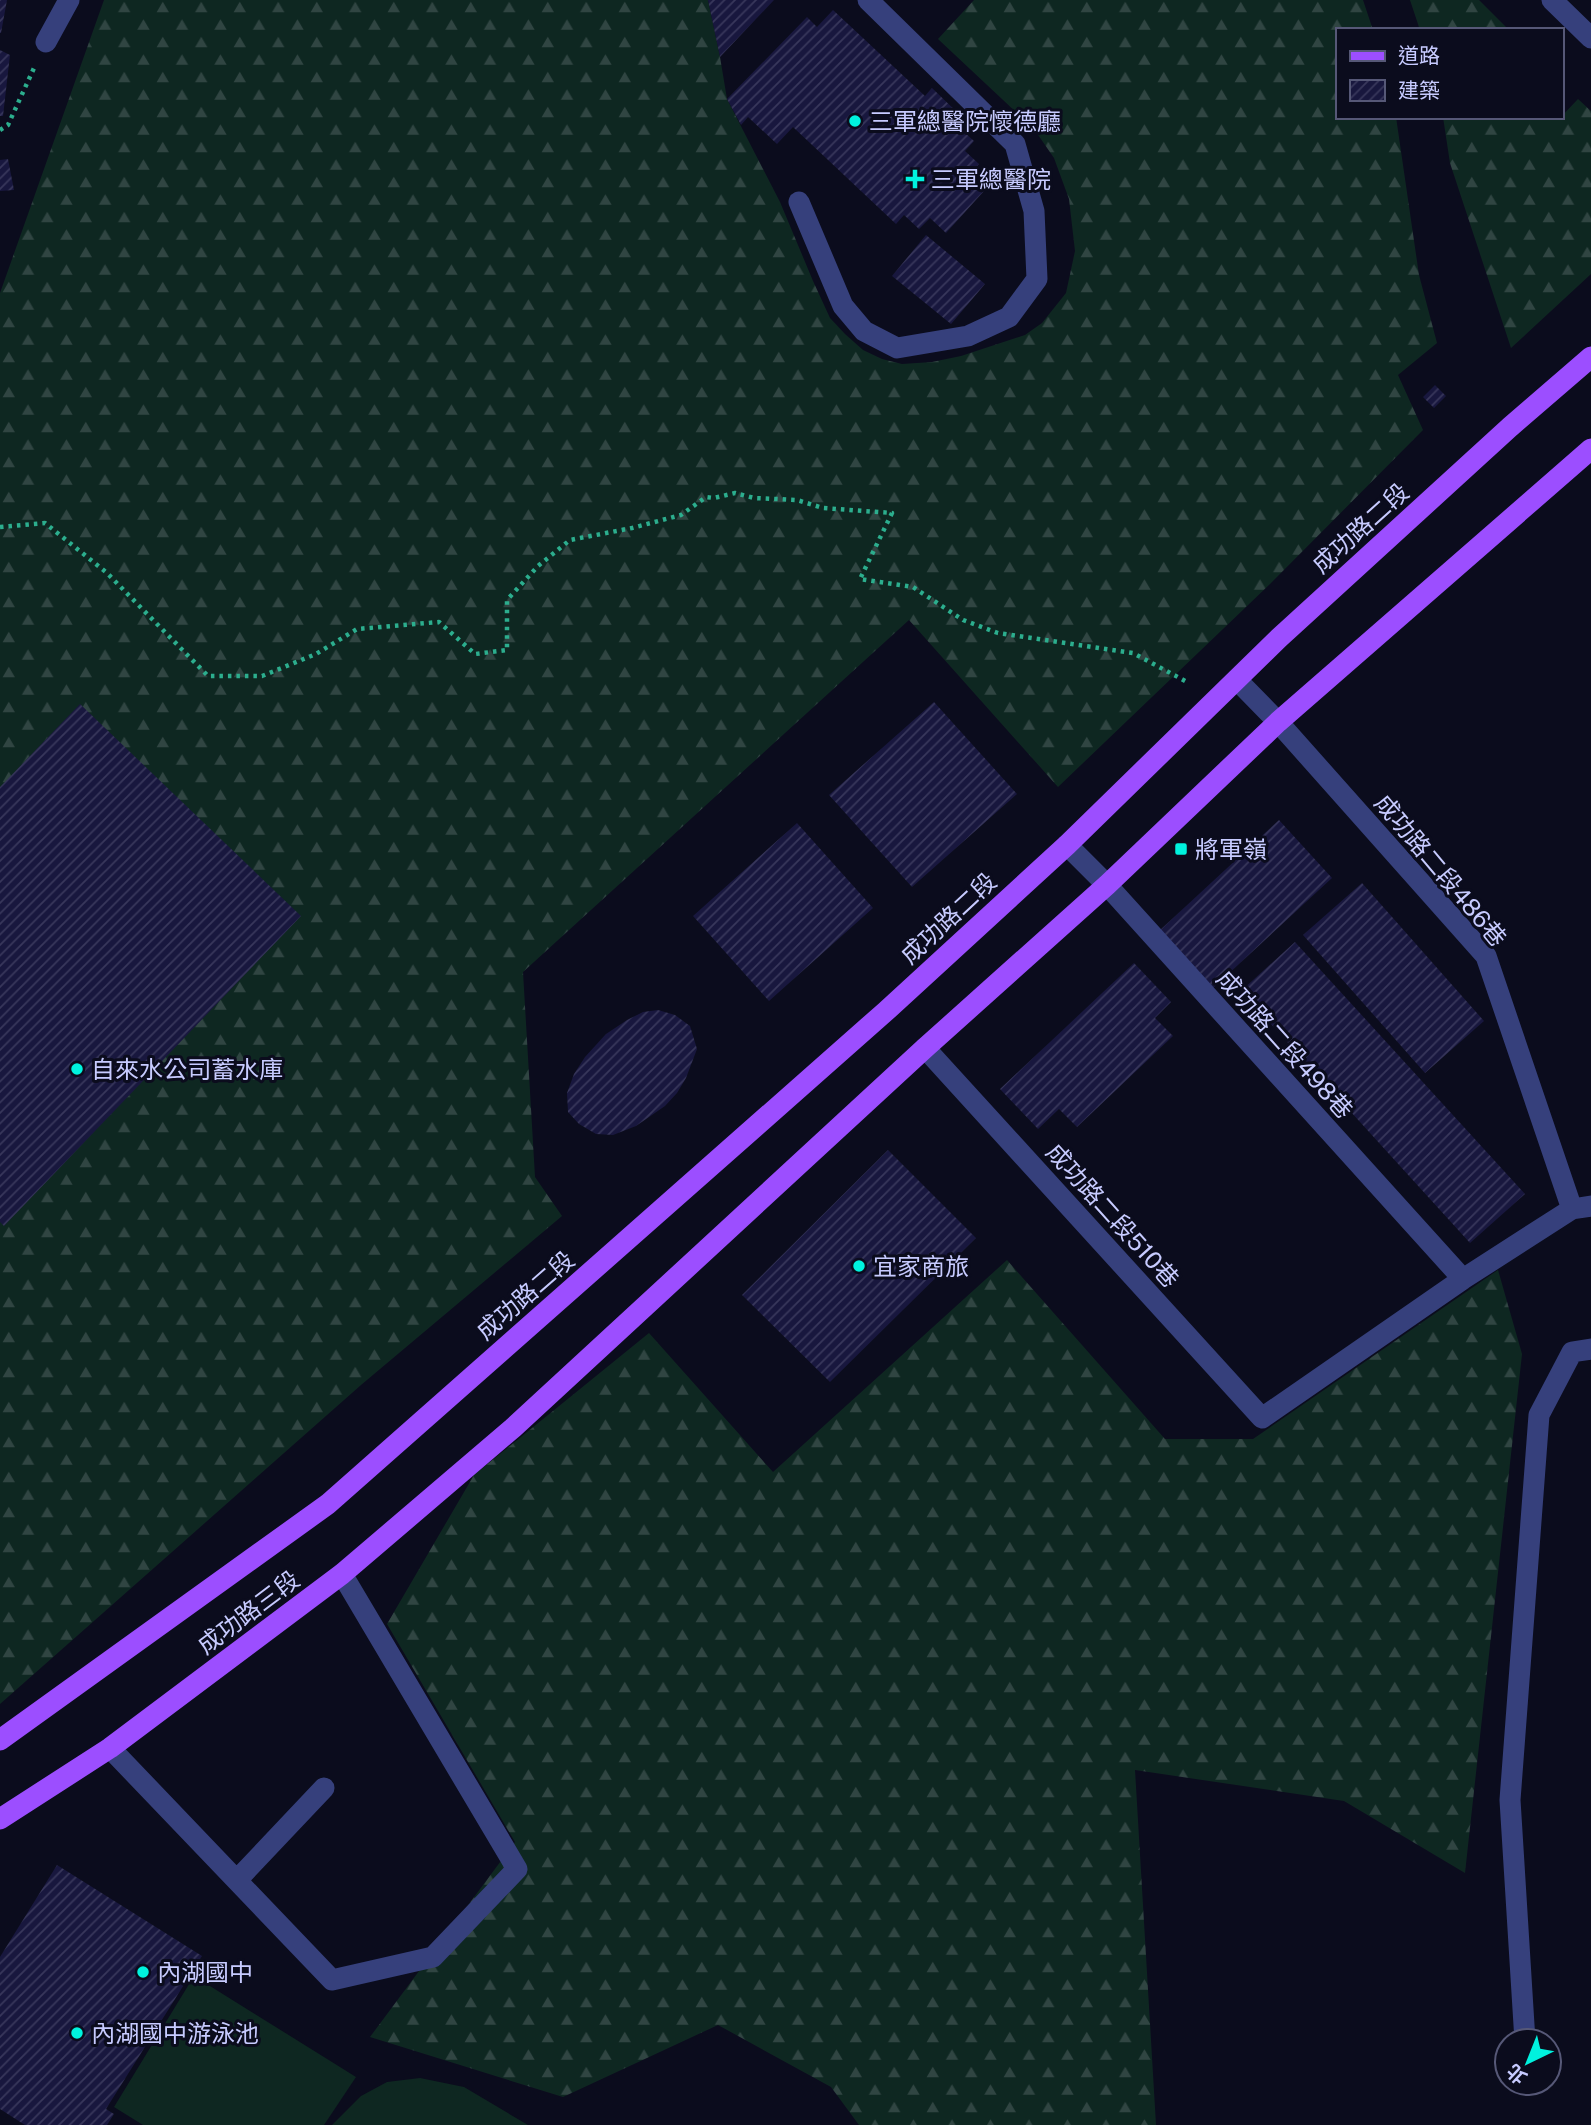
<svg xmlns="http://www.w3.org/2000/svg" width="1591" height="2125" viewBox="0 0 1591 2125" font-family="'Public Sans','Noto Sans TC',sans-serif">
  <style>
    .grass { fill: #0e2721 }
    .forest { fill: url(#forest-firs) }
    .building { fill: url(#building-hatch) }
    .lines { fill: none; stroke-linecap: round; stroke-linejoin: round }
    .path { stroke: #2cae8e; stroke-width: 4.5; stroke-dasharray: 3.5 5; stroke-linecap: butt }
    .minor { stroke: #36407c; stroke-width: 21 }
    .major { stroke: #9c4eff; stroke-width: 21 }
    .poi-dot { fill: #00f2de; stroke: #0b0c1d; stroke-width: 2.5 }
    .labels { text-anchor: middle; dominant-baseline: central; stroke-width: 6; stroke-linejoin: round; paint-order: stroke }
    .poi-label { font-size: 24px; fill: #c7cbff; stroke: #0b0c1d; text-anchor: start }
    .street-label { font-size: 24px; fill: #c7cbff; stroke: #0b0c1d }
  </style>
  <defs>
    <pattern id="forest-firs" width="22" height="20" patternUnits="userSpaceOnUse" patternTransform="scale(1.75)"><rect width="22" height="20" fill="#0e2721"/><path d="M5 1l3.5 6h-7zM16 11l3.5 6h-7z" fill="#304542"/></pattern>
    <pattern id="building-hatch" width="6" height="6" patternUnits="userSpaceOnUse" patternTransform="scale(1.75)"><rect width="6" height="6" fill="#18173e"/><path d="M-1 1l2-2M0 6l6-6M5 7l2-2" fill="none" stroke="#38375b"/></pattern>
  </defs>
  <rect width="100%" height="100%" fill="#0b0c1d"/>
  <path class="grass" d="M194,1976L356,2077L324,2125H143L114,2107Z
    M420,2078L464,2087L528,2125H332L361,2096L387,2082Z"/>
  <path class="forest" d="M104,0H708L720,57L727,99L780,202L813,281L830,318L845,334L863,350L882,359L902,364L932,362L961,356L1025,335L1042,323L1066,293L1075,251L1069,199L1054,158L1034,129L938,39L974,0H1363L1373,30H1337V117H1396L1419,275L1437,343L1398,375L1423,430L1270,584L1058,787L909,620L523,972L535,1177L562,1216L361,1385L0,1704V293Z
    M1410,0H1479L1509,30H1420Z
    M1578,99L1591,111V274L1511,348L1450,163L1443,117H1561Z
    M1007,1260L1165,1439H1253L1498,1270L1522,1354L1465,1873L1344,1801L1135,1770L1156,2125H859L831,2087L718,2025L563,2097L370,2037L515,1842L387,1624L474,1475L649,1333L773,1472Z"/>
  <path class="building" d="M0,0H7L1,33H0Z
    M708,0H774L720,57Z
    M833,10L925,96L932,88L962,117L955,124L974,141L965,151L979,164L969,176L984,191L946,233L930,218L919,229L904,215L896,224L793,127L777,144L748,117L741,125L727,99L807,17L817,27Z
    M0,50L10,55L3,116H0Z
    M8,159L14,190L0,191V160Z
    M926,235L985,284L951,324L892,276Z
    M1435,385L1446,396L1434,408L1423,397Z
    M934,702L1017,794L912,887L829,795Z
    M80,704L301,916L4,1226L0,1222V787Z
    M1279,820L1332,878L1212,989L1159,931Z
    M797,823L873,908L769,1001L693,916Z
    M1362,883L1484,1021L1425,1073L1303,935Z
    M1295,942L1525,1194L1470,1243L1241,991Z
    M1134,963L1171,1002L1155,1018L1173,1036L1077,1127L1059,1109L1038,1129L1000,1089Z
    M658,1010L675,1015L690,1026L697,1049L686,1078L677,1093L665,1106L636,1126L613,1135L596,1134L579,1124L568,1112L567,1093L574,1074L585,1057L606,1034L627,1020L643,1012Z
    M888,1150L976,1238L830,1382L742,1295Z
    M57,1865L202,1956L106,2109L114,2114L107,2125H25L0,2109V1957Z"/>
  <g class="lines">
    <path class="path" d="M0,130L8,125L34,68
      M0,527L45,523L107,573L208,676H262L316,654L357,629L439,622L475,654L507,650V600L538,566L570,540L632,528L681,515L706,497L714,498L735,493L754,498L797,500L823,508L892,513L860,579L913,587L963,620L998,633L1133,653L1189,683"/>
    <path class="minor" d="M1552,0L1591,38
      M46,42L69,0
      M799,202L843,306L864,331L897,348L968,336L1009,317L1037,279L1034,211L1015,144L868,0
      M1237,680L1278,722L1486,956L1572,1209
      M1067,845L1107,885L1463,1279
      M925,1048L1262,1418L1463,1279L1572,1209L1591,1206
      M110,1748L332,1980L433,1957L517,1869L342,1574
      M237,1880L324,1788
      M1525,2041L1510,1800L1539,1415L1572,1352L1591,1349"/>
    <path class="major" d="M0,1740L328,1504L885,1012L1067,845L1279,638L1510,427L1591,357
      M0,1819L110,1748L342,1574L513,1428L925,1048L1107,885L1278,722L1591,449"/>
  </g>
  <g class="poi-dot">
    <circle cx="855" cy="121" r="7"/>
    <path d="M911.5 168.5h7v7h7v7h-7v7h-7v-7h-7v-7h7z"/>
    <rect x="1174" y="842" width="14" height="14" rx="3.5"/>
    <circle cx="77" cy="1069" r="7"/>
    <circle cx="859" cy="1266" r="7"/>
    <circle cx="143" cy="1972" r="7"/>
    <circle cx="77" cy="2033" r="7"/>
  </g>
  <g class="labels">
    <g class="poi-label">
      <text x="869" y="121">三軍總醫院懷德廳</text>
      <text x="931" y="179">三軍總醫院</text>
      <text x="1195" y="849">將軍嶺</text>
      <text x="91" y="1069">自來水公司蓄水庫</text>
      <text x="873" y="1266">宜家商旅</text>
      <text x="157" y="1972">內湖國中</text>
      <text x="91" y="2033">內湖國中游泳池</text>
    </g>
    <g class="street-label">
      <text transform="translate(1360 528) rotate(-42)">成功路二段</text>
      <text transform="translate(1441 870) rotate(50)">成功路二段486巷</text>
      <text transform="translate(948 918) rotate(-43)">成功路二段</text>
      <text transform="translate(1285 1044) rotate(48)">成功路二段498巷</text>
      <text transform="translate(1113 1215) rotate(48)">成功路二段510巷</text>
      <text transform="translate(525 1295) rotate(-41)">成功路二段</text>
      <text transform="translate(248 1612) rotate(-37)">成功路三段</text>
    </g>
  </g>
  <rect x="1336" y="28" width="228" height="91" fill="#0b0c1d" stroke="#565877" stroke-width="2"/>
  <rect x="1350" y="51" width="35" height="10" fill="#9c4eff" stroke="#565877" stroke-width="2"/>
  <text x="1398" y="63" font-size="21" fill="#c7cbff">道路</text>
  <rect x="1350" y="80" width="35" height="21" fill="url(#building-hatch)" stroke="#565877" stroke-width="2"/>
  <text x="1398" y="98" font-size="21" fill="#c7cbff">建築</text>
  <g transform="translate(1528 2062) rotate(223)"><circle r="33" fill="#0b0c1d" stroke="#565877" stroke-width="2"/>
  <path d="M0-5L12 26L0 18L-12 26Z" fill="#00f2de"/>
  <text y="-10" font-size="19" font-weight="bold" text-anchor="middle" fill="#c7cbff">北</text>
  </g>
</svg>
